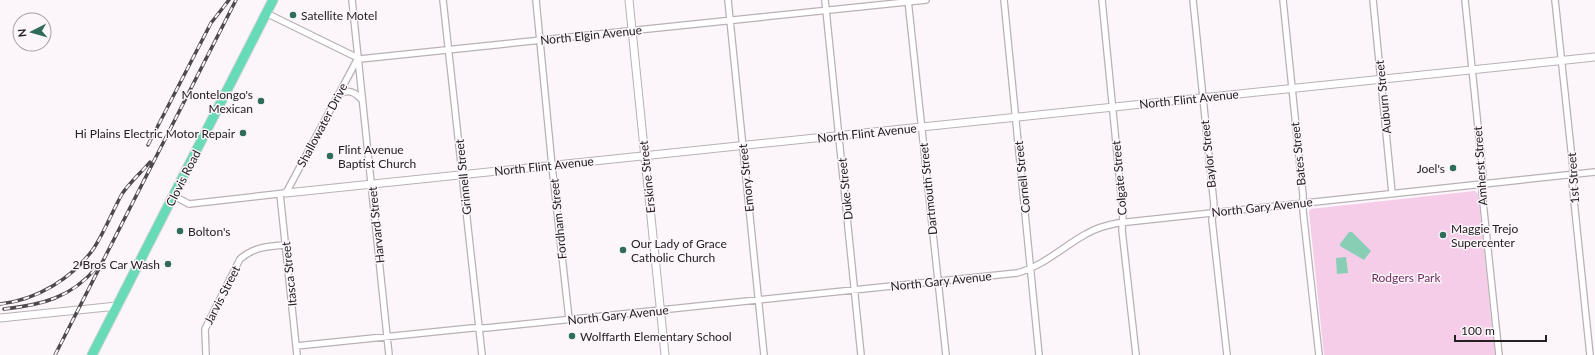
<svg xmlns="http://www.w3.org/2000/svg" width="1595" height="355" viewBox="0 0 1595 355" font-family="Lato,sans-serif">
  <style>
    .green { fill: #f6cde9 }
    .water { fill: #88ceb4 }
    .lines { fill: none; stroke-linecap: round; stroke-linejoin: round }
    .minor-casing { stroke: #b8b1b6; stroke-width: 8 }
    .tertiary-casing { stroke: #b8b1b6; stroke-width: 9 }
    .trunk-casing { stroke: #d3d3d3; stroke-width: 11 }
    .minor { stroke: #fff; stroke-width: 5.5 }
    .tertiary { stroke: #fff; stroke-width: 7 }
    .trunk { stroke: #67dab8; stroke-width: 9 }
    .rail-casing { stroke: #4d494c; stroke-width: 3.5 }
    .rail { stroke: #fcf5fa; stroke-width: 2; stroke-dasharray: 6; stroke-linecap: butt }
    .poi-dot { fill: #306d59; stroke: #fcf5fa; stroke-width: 1.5 }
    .labels { text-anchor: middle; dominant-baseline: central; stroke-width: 3; stroke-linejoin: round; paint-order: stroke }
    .poi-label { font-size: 12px; fill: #242123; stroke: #fcf5fa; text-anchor: start }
    .street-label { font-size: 12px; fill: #242123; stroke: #fcf5fa }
    .park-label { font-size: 12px; fill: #6f2f60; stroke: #fcf5fa }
  </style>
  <rect width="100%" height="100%" fill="#fcf5fa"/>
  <path class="green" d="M1475,191L1478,194L1495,355H1324L1309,212L1310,209Z"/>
  <path class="water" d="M1349,232H1352L1371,251L1364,260L1340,246V244Z
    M1346,257L1348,273L1337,274L1336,258Z"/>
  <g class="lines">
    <defs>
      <path id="minor" d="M352,0L389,355
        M443,0L482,355
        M536,0L552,166L569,319
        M728,0L764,355
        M825,0L861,355
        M908,0L946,355
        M1004,0L1039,355
        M1102,0L1123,214L1122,230L1136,355
        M1193,0L1214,205L1212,220L1227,355
        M1283,0L1303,195V211L1319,355
        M1373,0L1392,193
        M1465,0L1483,176L1482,192L1499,355
        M1555,0L1573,168L1572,181L1590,355
        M266,13L360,59L926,0
        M339,94C349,89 355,92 362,100
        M280,194L297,355
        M174,196L189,204L286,193L358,58
        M296,346L472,328H486L1017,273C1044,266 1062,247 1086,234C1096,228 1107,225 1118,223L1595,172
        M206,355L205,329L240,259C254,247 268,246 286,245"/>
      <path id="tertiary" d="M629,0L665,355
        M286,193L1595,57
        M0,318L117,306"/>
      <path id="trunk" d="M92,355L273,0"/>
    </defs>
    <use href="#minor" class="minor-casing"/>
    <use href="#tertiary" class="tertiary-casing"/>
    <use href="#trunk" class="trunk-casing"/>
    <use href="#minor" class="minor"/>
    <use href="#tertiary" class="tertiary"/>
    <use href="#trunk" class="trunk"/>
    <defs>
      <path id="rail" d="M148,145L211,23L229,0
        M0,304C37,300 73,278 94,248C105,231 112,212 122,194C130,182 141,173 150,162
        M4,309C41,305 71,298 96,268
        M55,355L236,0"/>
    </defs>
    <use href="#rail" class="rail-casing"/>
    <use href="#rail" class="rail"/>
  </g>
  <g class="poi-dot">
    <circle cx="293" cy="15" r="4"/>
    <circle cx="261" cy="101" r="4"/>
    <circle cx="243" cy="133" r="4"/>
    <circle cx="330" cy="156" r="4"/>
    <circle cx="1453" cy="168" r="4"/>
    <circle cx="180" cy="231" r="4"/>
    <circle cx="1443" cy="235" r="4"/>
    <circle cx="623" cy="250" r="4"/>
    <circle cx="168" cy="264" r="4"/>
    <circle cx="572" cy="336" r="4"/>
  </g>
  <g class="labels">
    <g class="poi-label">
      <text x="301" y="15">Satellite Motel</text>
      <text x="253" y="94" text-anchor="end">Montelongo's<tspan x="253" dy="14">Mexican</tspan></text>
      <text x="235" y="133" text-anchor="end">Hi Plains Electric Motor Repair</text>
      <text x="338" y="149">Flint Avenue<tspan x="338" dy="14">Baptist Church</tspan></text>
      <text x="1445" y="168" text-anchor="end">Joel's</text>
      <text x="1451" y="228">Maggie Trejo<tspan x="1451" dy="14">Supercenter</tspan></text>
      <text x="188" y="231">Bolton's</text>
      <text x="631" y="243">Our Lady of Grace<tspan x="631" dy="14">Catholic Church</tspan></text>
      <text x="160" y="264" text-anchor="end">2 Bros Car Wash</text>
      <text x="580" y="336">Wolffarth Elementary School</text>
    </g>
    <g class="street-label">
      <text transform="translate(591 35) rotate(-6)">North Elgin Avenue</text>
      <text transform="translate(1383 97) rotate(-96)">Auburn Street</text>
      <text transform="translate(1189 99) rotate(-6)">North Flint Avenue</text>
      <text transform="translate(322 125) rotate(-62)">Shallowater Drive</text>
      <text transform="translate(867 133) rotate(-6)">North Flint Avenue</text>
      <text transform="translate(1208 154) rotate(-96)">Baylor Street</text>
      <text transform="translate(1298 154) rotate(-96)">Bates Street</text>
      <text transform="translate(544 166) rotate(-6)">North Flint Avenue</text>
      <text transform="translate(1480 166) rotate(-94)">Amherst Street</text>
      <text transform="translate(463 177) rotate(-96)">Grinnell Street</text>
      <text transform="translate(647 177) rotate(-96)">Erskine Street</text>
      <text transform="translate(1022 177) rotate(-96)">Cornell Street</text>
      <text transform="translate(183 178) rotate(-63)">Clovis Road</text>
      <text transform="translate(746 178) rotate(-96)">Emory Street</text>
      <text transform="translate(1119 178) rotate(-95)">Colgate Street</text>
      <text transform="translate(1573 178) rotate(-94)">1st Street</text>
      <text transform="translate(845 189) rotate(-96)">Duke Street</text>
      <text transform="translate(928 189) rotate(-96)">Dartmouth Street</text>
      <text transform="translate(1262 207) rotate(-6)">North Gary Avenue</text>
      <text transform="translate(558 219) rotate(-96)">Fordham Street</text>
      <text transform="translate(376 225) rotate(-96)">Harvard Street</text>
      <text transform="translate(289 274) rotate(-96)">Itasca Street</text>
      <text transform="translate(941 281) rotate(-6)">North Gary Avenue</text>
      <text transform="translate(222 295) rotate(-63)">Jarvis Street</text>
      <text transform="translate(618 315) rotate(-6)">North Gary Avenue</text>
    </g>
    <g class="park-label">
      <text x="1406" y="277">Rodgers Park</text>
    </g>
  </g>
  <g transform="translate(32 32) rotate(264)"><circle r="19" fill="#fcf5fa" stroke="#a6a0a4"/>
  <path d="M0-3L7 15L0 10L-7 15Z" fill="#306d59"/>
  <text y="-6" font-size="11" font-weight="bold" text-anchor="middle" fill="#242123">N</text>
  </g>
  <path d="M1455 335v6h91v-6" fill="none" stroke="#242123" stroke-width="2"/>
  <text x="1461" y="335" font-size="12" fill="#242123" stroke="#fcf5fa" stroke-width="3" paint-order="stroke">100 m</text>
</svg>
